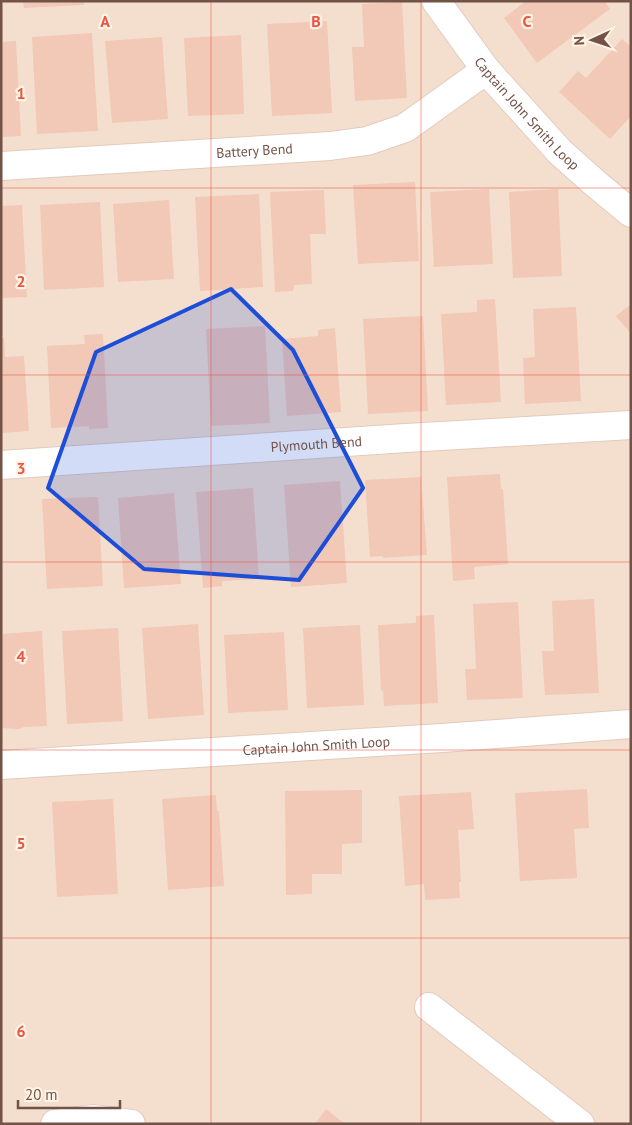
<svg xmlns="http://www.w3.org/2000/svg" width="632" height="1125" viewBox="0 0 632 1125" font-family="'PT Sans',sans-serif">
  <style>
    .residential { fill: #f4dfce }
    .building { fill: #f2c8b6 }
    .lines { fill: none; stroke-linecap: round; stroke-linejoin: round }
    .minor-casing { stroke: #e2cbbe; stroke-width: 30 }
    .minor { stroke: #fff; stroke-width: 28 }
    .marked { fill: #1d4ed8; fill-opacity: 0.2; stroke: #1d4ed8; stroke-width: 4; stroke-linejoin: round }
    .grid { fill: none; stroke: #ea5641; stroke-width: 1; stroke-opacity: 0.55 }
    .labels { text-anchor: middle; dominant-baseline: central; stroke-width: 4.5; stroke-linejoin: round; paint-order: stroke }
    .street-label { font-size: 14px; fill: #735247; stroke: #fff3e6 }
    .grid-label { font-size: 16px; text-anchor: middle; font-weight: bold; fill: #ea5641; stroke: #fff3e6; stroke-width: 4.5; stroke-linejoin: round; paint-order: stroke }
  </style>
  <rect width="100%" height="100%" fill="#fdeedf"/>
  <path class="residential" d="M1,1H631V1124H1Z"/>
  <path class="building" d="M23,1H84V5L24,8Z
    M526,1H604L610,9L537,63L504,18Z
    M402,2L407,98L355,101L352,47H364L362,4Z
    M327,21L332,113L272,116L267,24Z
    M92,33L98,131L37,134L32,37Z
    M241,35L244,114L188,116L184,38Z
    M162,37L168,119L112,123L105,41Z
    M622,39L631,47V116L610,139L559,92L578,71L586,78Z
    M16,41L21,136L1,137V42Z
    M415,182L419,261L358,264L353,185Z
    M489,189L493,264L434,267L430,192Z
    M558,189L562,276L513,278L509,192Z
    M324,190L326,234H310L312,284L294,285L293,291L275,292L270,192Z
    M259,194L263,287L200,291L195,197Z
    M169,200L174,279L118,282L113,204Z
    M100,202L104,287L44,290L40,205Z
    M22,205L27,297L1,298V206Z
    M495,299L501,402L446,405L441,314L477,312V300Z
    M631,304V334L616,316Z
    M576,307L581,401L525,404L523,358L535,357L533,309Z
    M423,316L428,411L368,414L363,319Z
    M265,326L270,423L211,426L206,329Z
    M335,328L341,412L287,416L282,339L318,336V330Z
    M103,334L108,428L89,429V426L51,428L47,346L85,344L84,335Z
    M1,338H4L5,357L24,356L29,431L1,433Z
    M500,474L501,489H503L508,564L474,567L475,579L453,581L447,477Z
    M421,477L427,555L383,558V556L370,557L365,480Z
    M340,481L347,583L291,587L284,485Z
    M253,488L259,579L222,581V586L203,588L196,492Z
    M174,493L181,584L124,588L118,498Z
    M98,497L103,586L47,589L42,499Z
    M594,599L599,693L545,695L542,651H554L552,601Z
    M518,602L523,698L467,700L465,669H476L473,604Z
    M434,615L438,703L384,706L383,690L381,691L378,625L416,623V616Z
    M198,624L204,715L148,719L142,628Z
    M360,625L364,705L307,708L303,628Z
    M118,628L123,721L67,724L62,631Z
    M42,631L47,726L24,727L19,729L1,728V634Z
    M284,632L288,710L228,713L224,635Z
    M587,789L589,828L574,829L577,878L520,881L515,793Z
    M362,790V843L342,844V874H312V894L286,895L285,791Z
    M471,792L474,829L458,830L461,882H459L460,898L425,900L424,884L405,886L399,796Z
    M216,795L217,811H219L224,886L168,890L162,799Z
    M113,799L118,894L57,897L52,802Z
    M326,1109L345,1124H315Z"/>
  <g class="lines">
    <defs>
      <g id="minor">
        <path id="s1" d="M436,1L486,70L560,152L596,184L631,213"/>
        <path id="s2" d="M1,166L330,146L367,141L405,128L486,70"/>
        <path id="s3" d="M1,465L406,438L631,425"/>
        <path id="s4" d="M1,765L442,738L631,724"/>
        <path d="M429,1007L580,1124"/>
        <path d="M55,1124L93,1119L131,1124"/>
      </g>
    </defs>
    <use href="#minor" class="minor-casing"/>
    <use href="#minor" class="minor"/>
  </g>
  <path class="marked" d="M231,289L293,350L363,488L299,580L144,569L48,488L96,352Z"/>
  <path class="grid" d="M211,1V1124M421,1V1124M1,188H631M1,375H631M1,562H631M1,750H631M1,938H631"/>
  <g class="labels">
    <g class="street-label">
      <text stroke="none"><textPath href="#s1" startOffset="145">Captain John Smith Loop</textPath></text>
      <text stroke="none"><textPath href="#s2" startOffset="254">Battery Bend</textPath></text>
      <text stroke="none"><textPath href="#s3" startOffset="316">Plymouth Bend</textPath></text>
      <text stroke="none"><textPath href="#s4" startOffset="316">Captain John Smith Loop</textPath></text>
    </g>
  </g>
  <g class="grid-label">
    <text x="105" y="27">A</text>
    <text x="316" y="27">B</text>
    <text x="527" y="27">C</text>
    <text x="21" y="99">1</text>
    <text x="21" y="287">2</text>
    <text x="21" y="474">3</text>
    <text x="21" y="662">4</text>
    <text x="21" y="849">5</text>
    <text x="21" y="1037">6</text>
  </g>
  <rect width="632" height="1125" fill="none" stroke="#735247" stroke-width="5"/>
  <g transform="translate(592 40) rotate(267)" stroke="#fff3e6" stroke-width="4" paint-order="stroke">
  <path d="M0-4L9 19L0 12L-9 19Z" fill="#735247"/>
  <text y="-8" font-size="14" font-weight="bold" text-anchor="middle" fill="#735247">N</text>
  </g>
  <path d="M18 1100v8h102v-8" fill="none" stroke="#735247" stroke-width="2.5"/>
  <text x="25" y="1100" font-size="15" fill="#735247" stroke="#fff3e6" stroke-width="4" paint-order="stroke">20 m</text>
</svg>
